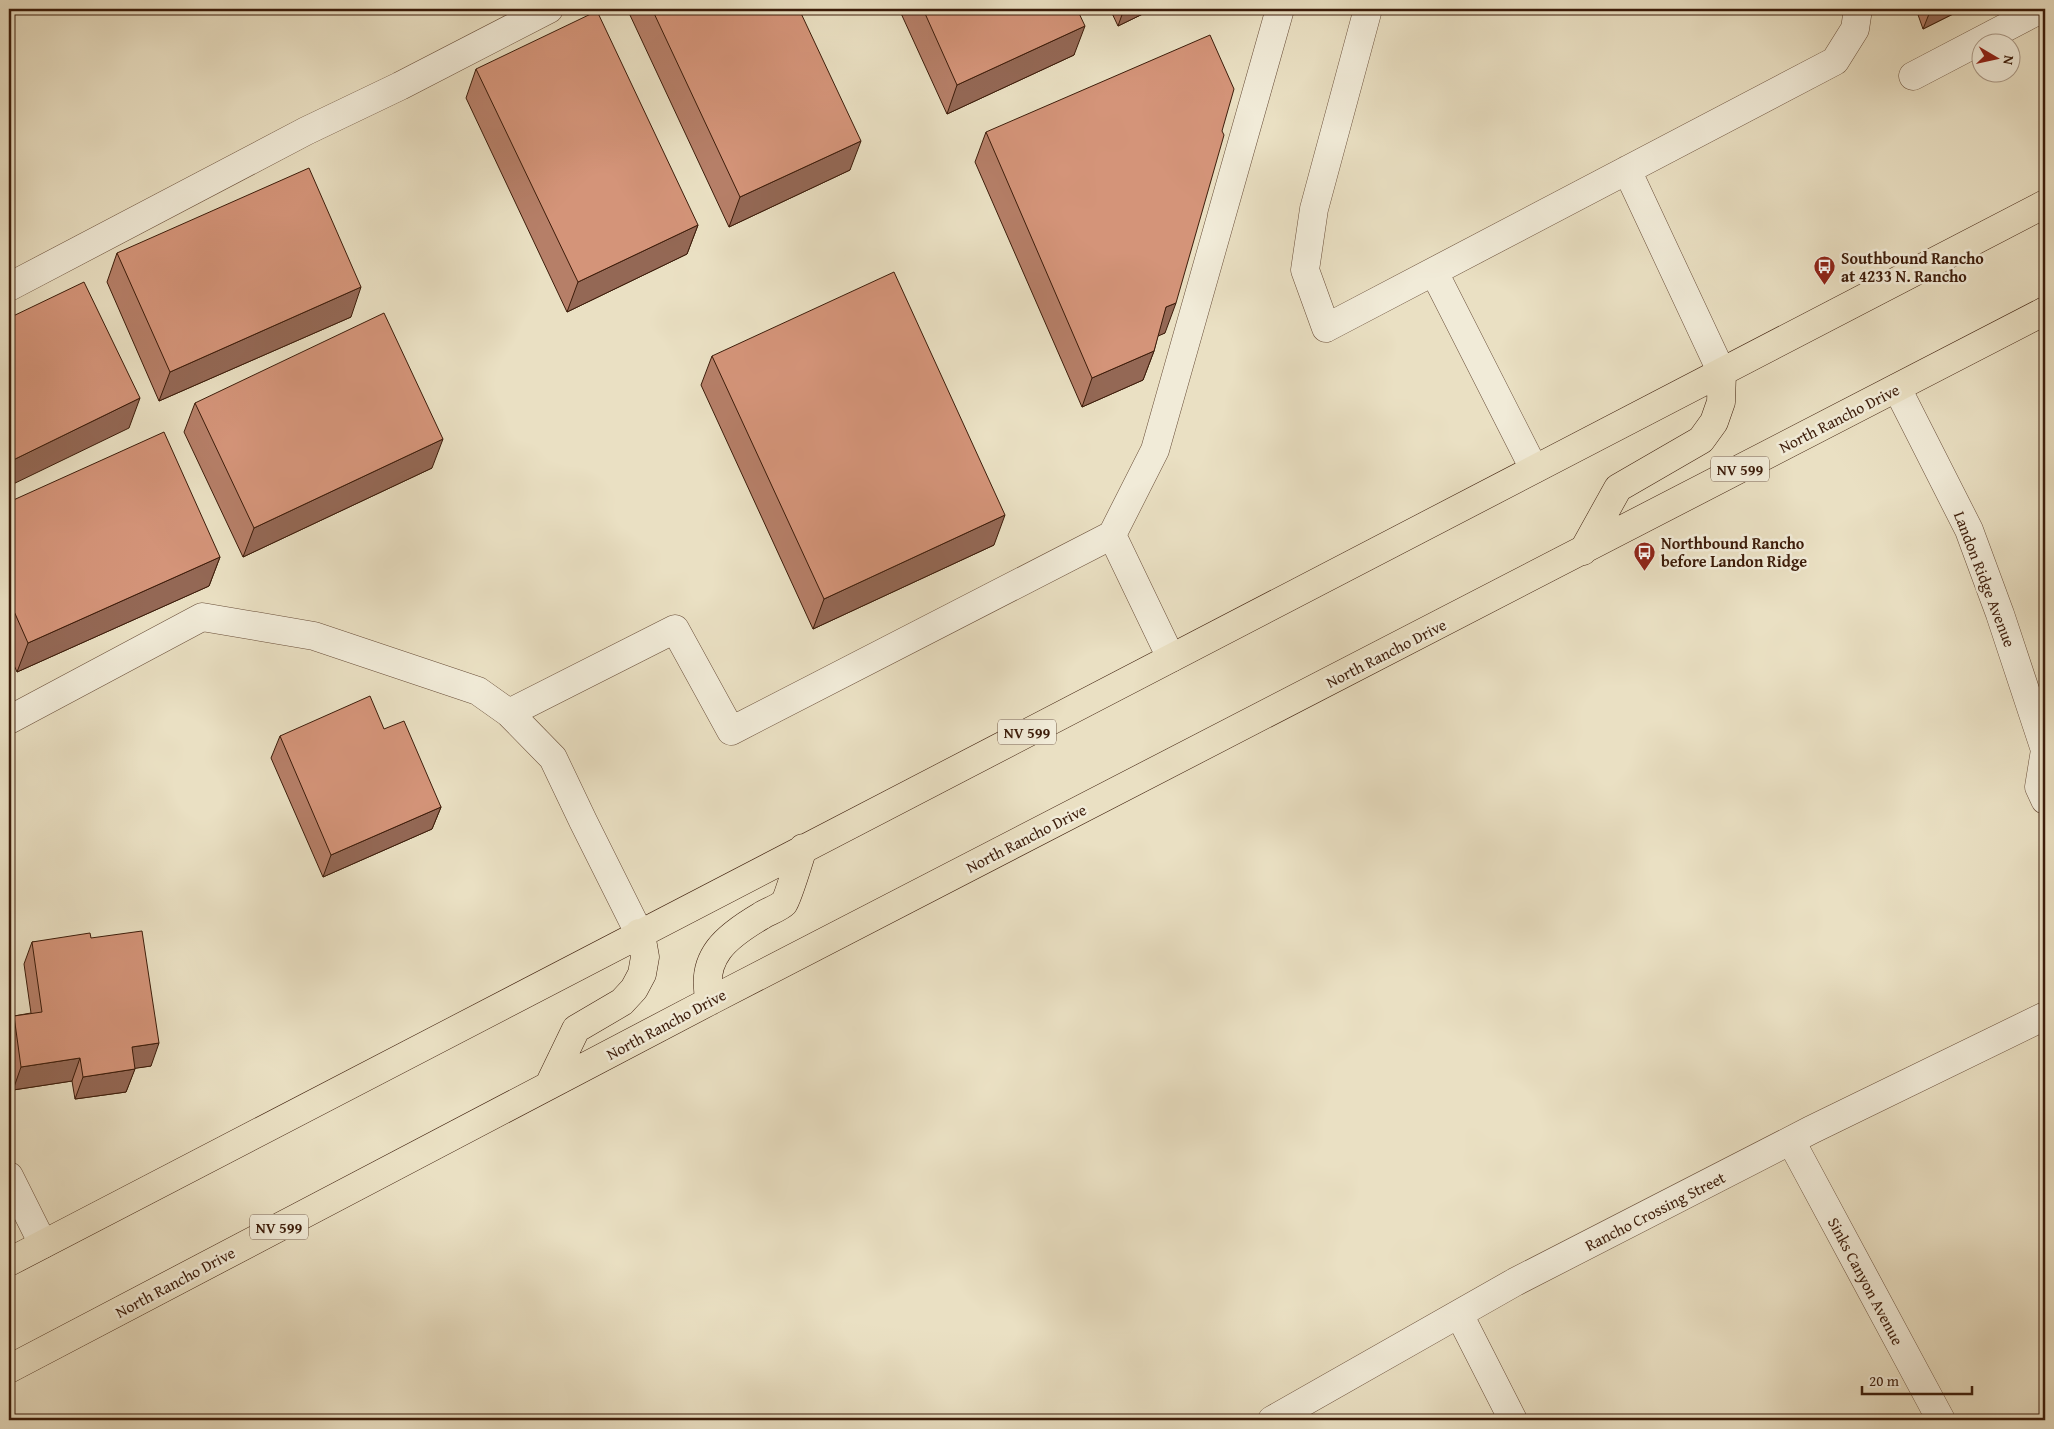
<svg xmlns="http://www.w3.org/2000/svg" width="2054" height="1429" viewBox="0 0 2054 1429" font-family="'Gentium Book Plus',serif">
  <style>
    .lines { fill: none; stroke-linecap: round; stroke-linejoin: round }
    .minor-casing { stroke: #684d38; stroke-width: 29 }
    .major-casing { stroke: #3c1c0a; stroke-width: 29 }
    .minor { stroke: #f1ebd8; stroke-width: 28 }
    .major { stroke: #eae0c3; stroke-width: 28 }
    .wall { fill: #b67f68; stroke: #3c1c0a }
    .shaded-wall { fill: #946855; stroke: #3c1c0a }
    .building { fill: #d49479; stroke: #3c1c0a }
    .labels { text-anchor: middle; dominant-baseline: central; stroke-width: 5; stroke-linejoin: round; paint-order: stroke }
    .shield { fill: #f1ebd8; stroke: #725a48; stroke-width: 1 }
    .shield-label { font-size: 15px; font-weight: bold; fill: #3c1c0a }
    .poi-label { font-size: 16px; font-weight: bold; fill: #3c1c0a; stroke: #f1ebd8; text-anchor: start }
    .street-label { font-size: 16px; fill: #3c1c0a; stroke: #f1ebd8 }
  </style>
  <rect width="100%" height="100%" fill="#eae0c3"/>
  <filter id="stains"><feTurbulence type="fractalNoise" baseFrequency=".004" numOctaves="4"/><feColorMatrix values="0 0 0 0 .2 0 0 0 0 .09 0 0 0 0 .02 0 0 0 .5 -.17"/></filter>
  <radialGradient id="worn" r=".72"><stop offset=".6" stop-color="#630" stop-opacity="0"/><stop offset="1" stop-color="#630" stop-opacity=".3"/></radialGradient>
  <g class="lines">
    <defs>
      <path id="minor" d="M1368,9L1314,209L1305,270L1326,328L1835,61L1855,29L1858,9
        M1913,76L2041,9
        M1627,170L1722,373
        M1434,272L1534,469
        M9,287L306,131L400,86L549,9
        M1897,388L1969,530L2000,614L2045,750L2039,787L2045,800
        M1171,658L1112,535L1155,450L1280,9
        M509,713L675,629L731,731L1112,535
        M9,720L202,617L314,636L478,691L509,713L553,758L583,821L639,933
        M1791,1141L1941,1420
        M9,1176L43,1244
        M1459,1314L1513,1420
        M1272,1420L1515,1282L1811,1130L2045,1016"/>
      <path id="major" d="M1583,551L1618,488L1701,440L1714,422L1721,402L1722,373
        M710,1001C699,957 727,936 761,916C767,912 779,908 784,903C788,898 800,857 803,848
        M549,1085L576,1029L622,1002L634,989L642,974L645,957L642,940L639,933
        M9,1262L2045,204
        M9,1369L710,1001L2045,311"/>
    </defs>
    <use href="#minor" class="minor-casing"/>
    <use href="#major" class="major-casing"/>
    <use href="#minor" class="minor"/>
    <use href="#major" class="major"/>
  </g>
  <path class="wall" d="M631,9H799L850,170L729,227L629,13Z
    M899,9H1077L1074,55L947,114Z
    M1110,9H1153L1118,26Z
    M1916,9H1963L1923,29Z
    M476,69L698,225L687,254L567,312L466,98Z
    M986,132L1165,333L1158,335L1154,351L1143,380L1082,407L975,162Z
    M117,253L351,317L159,401L107,282Z
    M712,356L994,545L813,629L701,385Z
    M195,403L432,468L243,557L184,432Z
    M9,502L220,557L209,586L17,672L9,654Z
    M384,729L441,807L432,829L323,877L271,758L280,736Z
    M91,938L151,1066L135,1068L126,1092L75,1099L72,1081L13,1090L9,1059V1030L14,1016L31,1013L24,964L32,942Z"/>
  <path class="shaded-wall" d="M1124,9H1153L1118,26Z
    M1931,9H1963L1923,29Z
    M1085,26L1074,55L947,114L957,85Z
    M861,141L850,170L729,227L740,197Z
    M698,225L687,254L567,312L578,282Z
    M361,287L351,317L159,401L170,372Z
    M1176,303L1165,333L1156,337L1166,307Z
    M1154,351L1143,380L1082,407L1092,378Z
    M140,398L129,428L9,486V462Z
    M443,439L432,468L243,557L254,528Z
    M1005,515L994,545L813,629L824,599Z
    M220,557L209,586L17,672L28,643Z
    M441,807L432,829L323,877L331,855Z
    M159,1043L151,1066L124,1070L132,1047Z
    M80,1058L72,1081L13,1090L21,1067Z
    M135,1069L126,1092L75,1099L83,1077Z"/>
  <path class="building" d="M652,9H799L861,141L740,197Z
    M923,9H1077L1085,26L957,85Z
    M597,11L698,225L578,282L476,69Z
    M1210,35L1234,89L1222,131L1224,135L1176,303L1166,307L1154,351L1092,378L986,132Z
    M309,168L361,287L170,372L117,253Z
    M894,272L1005,515L824,599L712,356Z
    M84,282L140,398L9,462V318Z
    M384,313L443,439L254,528L195,403Z
    M164,432L220,557L28,643L9,600V502Z
    M370,696L384,729L404,721L441,807L331,855L280,736Z
    M142,931L159,1043L132,1047L135,1069L83,1077L80,1058L21,1067L14,1016L42,1012L32,942L90,933L91,938Z"/>
  <defs>
    <symbol id="bus-pin" viewBox="-11 -11 22 30"><path d="M0 17L-7.5 6A9.5 9.5 0 1 1 7.5 6Z" fill="#8f2418" stroke="#f1ebd8"/><path d="M-5-6H5V4H4V6H2V4H-2V6H-4V4H-5ZM-3.5-4V0h7V-4ZM-3.5 1.2v1.5H-2V1.2ZM2 1.2v1.5H3.5V1.2Z" fill="#fff"/></symbol>
  </defs>
  <g fill-rule="evenodd">
    <use href="#bus-pin" x="1812" y="254" width="25" height="34"/>
    <use href="#bus-pin" x="1632" y="540" width="25" height="34"/>
  </g>
  <g class="labels">
    <g class="shield">
      <rect x="1711" y="456.5" width="58" height="25" rx="4"/>
      <rect x="998" y="719.5" width="58" height="25" rx="4"/>
      <rect x="250" y="1214.5" width="58" height="25" rx="4"/>
    </g>
    <g class="shield-label">
      <text x="1740" y="469">NV 599</text>
      <text x="1027" y="732">NV 599</text>
      <text x="279" y="1227">NV 599</text>
    </g>
    <g class="poi-label">
      <text x="1841" y="258">Southbound Rancho<tspan x="1841" dy="18">at 4233 N. Rancho</tspan></text>
      <text x="1661" y="543">Northbound Rancho<tspan x="1661" dy="18">before Landon Ridge</tspan></text>
    </g>
    <g class="street-label">
      <text transform="translate(1839 418) rotate(-27)">North Rancho Drive</text>
      <text transform="translate(1985 579) rotate(69)">Landon Ridge Avenue</text>
      <text transform="translate(1386 653) rotate(-27)">North Rancho Drive</text>
      <text transform="translate(1026 838) rotate(-27)">North Rancho Drive</text>
      <text transform="translate(666 1024) rotate(-28)">North Rancho Drive</text>
      <text transform="translate(1655 1211) rotate(-27)">Rancho Crossing Street</text>
      <text transform="translate(1866 1281) rotate(62)">Sinks Canyon Avenue</text>
      <text transform="translate(175 1282) rotate(-28)">North Rancho Drive</text>
    </g>
  </g>
  <rect width="2054" height="1429" fill="none" stroke="#eae0c3" stroke-width="30"/>
  <rect x="10" y="10" width="2034" height="1409" fill="none" stroke="#3c1c0a" stroke-width="2.5"/>
  <rect x="15" y="15" width="2024" height="1399" fill="none" stroke="#3c1c0a"/>
  <g transform="translate(1996 58) rotate(99)"><circle r="24" fill="#f1ebd8" stroke="#a99886"/>
  <path d="M0-4L9 19L0 12L-9 19Z" fill="#8f2418"/>
  <text y="-8" font-size="14" font-weight="bold" text-anchor="middle" fill="#3c1c0a">N</text>
  </g>
  <path d="M1862 1386v8h110v-8" fill="none" stroke="#3c1c0a" stroke-width="2.5"/>
  <text x="1869" y="1386" font-size="15" fill="#3c1c0a" stroke="#f1ebd8" stroke-width="4" paint-order="stroke">20 m</text>
  <rect width="100%" height="100%" filter="url(#stains)"/>
  <rect width="100%" height="100%" fill="url(#worn)"/>
</svg>
